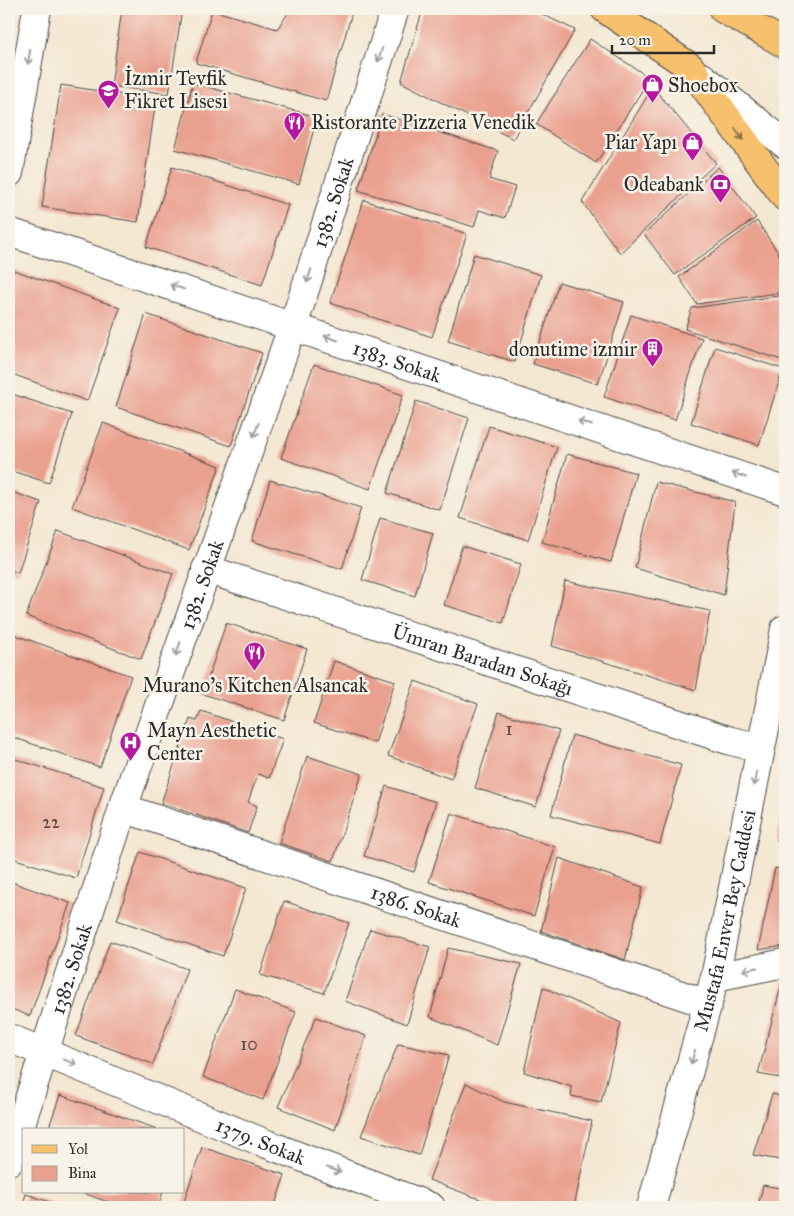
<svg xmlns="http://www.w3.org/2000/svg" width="794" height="1216" viewBox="0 0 794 1216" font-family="'IM FELL Great Primer',serif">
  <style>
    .building { fill: #eaa08f }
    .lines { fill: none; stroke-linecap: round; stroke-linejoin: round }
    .minor-casing { stroke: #494744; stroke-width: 30 }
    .major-casing { stroke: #494744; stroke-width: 30 }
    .minor { stroke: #fff; stroke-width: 28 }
    .major { stroke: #f7c06c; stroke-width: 28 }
    .oneway { stroke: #a0a0a0 }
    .oneway2 { stroke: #876e48 }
    .labels { text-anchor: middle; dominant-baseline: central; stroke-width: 5; stroke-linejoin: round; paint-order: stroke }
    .number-label { font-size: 18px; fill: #5b4844 }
    .poi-label { font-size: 20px; fill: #2b2b2b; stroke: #f7f3e8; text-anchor: start }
    .street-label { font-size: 20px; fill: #2b2b2b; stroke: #f7f3e8 }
  </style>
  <rect width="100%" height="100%" fill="#f7f3e8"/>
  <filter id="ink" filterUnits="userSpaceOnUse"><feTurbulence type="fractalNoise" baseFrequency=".02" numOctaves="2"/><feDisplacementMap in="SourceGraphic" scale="10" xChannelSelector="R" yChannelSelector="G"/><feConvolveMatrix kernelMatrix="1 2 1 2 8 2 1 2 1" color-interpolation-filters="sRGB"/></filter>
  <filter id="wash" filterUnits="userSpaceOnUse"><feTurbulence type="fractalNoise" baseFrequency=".0096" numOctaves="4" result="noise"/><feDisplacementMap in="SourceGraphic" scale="20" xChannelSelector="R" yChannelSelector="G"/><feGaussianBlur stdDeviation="1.12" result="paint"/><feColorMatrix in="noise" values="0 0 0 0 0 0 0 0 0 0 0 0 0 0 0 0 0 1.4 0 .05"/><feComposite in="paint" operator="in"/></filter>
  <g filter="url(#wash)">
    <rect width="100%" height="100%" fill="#f4e7d2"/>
    <g id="blocks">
      <path class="building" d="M122,9H182L169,94L111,86Z
        M291,9H353L326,101L196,63L212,10L277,29Z
        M423,9H531L575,30L513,139L401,82Z
        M590,39L650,78L596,163L536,124Z
        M193,83L317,117L299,184L175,149Z
        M61,85L156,100L138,222L42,207Z
        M653,87L716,163L620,253L582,202Z
        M382,114L498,151L489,179L515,187L505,218L479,210L474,227L358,190Z
        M172,167L288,205L262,285L146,247Z
        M718,167L756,218L675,275L644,234Z
        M364,200L467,234L432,337L330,303Z
        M757,221L785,263V292L697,304L679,277Z
        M474,254L541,275L515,362L448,341Z
        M14,270L120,308L87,401L9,373V285Z
        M559,282L624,302L598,384L533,364Z
        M785,295V361L685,329L692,308Z
        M146,314L262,353L231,446L116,407Z
        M631,315L702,338L675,420L604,397Z
        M715,347L783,369L759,445L691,423Z
        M314,364L403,395L370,489L281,458Z
        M9,393L72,414L49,483L9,470Z
        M416,401L469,418L440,510L387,493Z
        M103,423L220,466L189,550L72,507Z
        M489,426L557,447L528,540L460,518Z
        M567,454L636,473L611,562L542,542Z
        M270,480L361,508L342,569L252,541Z
        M656,482L735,502L724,595L635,568Z
        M9,491L41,502L18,573L9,570Z
        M380,518L433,533L415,596L362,580Z
        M58,531L173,574L141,659L26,616Z
        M462,546L521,564L503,623L444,605Z
        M565,581L710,611L696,690L552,646Z
        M226,623L307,649L284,720L203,694Z
        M15,635L131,676L100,767L9,736V652Z
        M334,661L395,681L375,743L314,723Z
        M415,681L478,704L451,779L388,756Z
        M201,711L283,739L269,778L258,774L248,802L257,806L248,833L161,803L190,719L197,721Z
        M499,712L559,731L536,807L475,788Z
        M572,735L681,765L660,844L551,815Z
        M307,756L362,774L333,861L279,843Z
        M9,757L104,787L76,878L9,857Z
        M386,786L436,802L414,872L364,856Z
        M784,804H785V842L777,840Z
        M451,813L555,847L534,916L429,882Z
        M140,852L246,888L223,956L117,920Z
        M559,858L643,887L625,960L541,931Z
        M775,868L785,870V946L758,950Z
        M9,881L70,903L30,1016L9,1008Z
        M284,901L349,923L324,993L260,975Z
        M370,929L430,947L407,1024L345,1001Z
        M110,941L187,969L153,1064L76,1036Z
        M448,948L521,964L497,1045L430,1017Z
        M783,979L785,980V1079L758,1074Z
        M543,987L621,1023L601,1102L571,1096L572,1087L524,1072Z
        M235,989L296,1012L263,1100L203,1077Z
        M316,1017L366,1036L335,1130L278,1107Z
        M398,1044L449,1055L419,1155L361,1136Z
        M466,1083L504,1102L592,1121L574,1207H501L429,1180Z
        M772,1094L785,1097V1161L753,1155Z
        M60,1095L157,1129V1130H48Z
        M202,1147L285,1175L274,1207H182Z
        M763,1185L785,1189V1207H758Z
        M80,1192H163L158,1207H122Z
        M26,1194L65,1207H22Z"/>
    </g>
  </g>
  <g filter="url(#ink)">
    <use href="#blocks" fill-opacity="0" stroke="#494744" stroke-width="1"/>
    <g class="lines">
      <defs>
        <g id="minor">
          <path d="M702,77L785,144"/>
          <path d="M9,173L37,9"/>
          <path id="s1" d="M9,232L785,491"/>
          <path id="s2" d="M206,569L731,741L761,748"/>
          <path id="s3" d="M123,808L708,1004"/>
          <path d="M715,977L785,963"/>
          <path id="s4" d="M9,1038L267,1144L431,1207"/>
          <path id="s5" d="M9,1161L123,808L299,308L395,9"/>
          <path id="s6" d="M651,1207L715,977L785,629"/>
        </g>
        <path id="major" d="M605,9L690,67L785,197
          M723,9L785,44"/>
      </defs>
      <use href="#minor" class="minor-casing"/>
      <use href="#major" class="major-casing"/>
      <use href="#minor" class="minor"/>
      <use href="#major" class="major"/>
    </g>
    <defs><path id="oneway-shaft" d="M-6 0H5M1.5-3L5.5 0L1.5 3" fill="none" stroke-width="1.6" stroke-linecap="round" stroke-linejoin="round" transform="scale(1.25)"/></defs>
    <g class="oneway">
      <use href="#oneway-shaft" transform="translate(380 55) rotate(108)"/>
      <use href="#oneway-shaft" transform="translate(29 57) rotate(100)"/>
      <use href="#oneway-shaft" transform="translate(309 276) rotate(108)"/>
      <use href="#oneway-shaft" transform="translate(177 287) rotate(-162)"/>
      <use href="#oneway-shaft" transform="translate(331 338) rotate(-161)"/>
      <use href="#oneway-shaft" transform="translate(585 423) rotate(-161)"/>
      <use href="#oneway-shaft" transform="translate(256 430) rotate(110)"/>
      <use href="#oneway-shaft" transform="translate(739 475) rotate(-161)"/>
      <use href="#oneway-shaft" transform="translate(178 649) rotate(109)"/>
      <use href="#oneway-shaft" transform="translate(755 779) rotate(101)"/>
      <use href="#oneway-shaft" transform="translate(750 969) rotate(169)"/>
      <use href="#oneway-shaft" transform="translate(693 1057) rotate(106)"/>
      <use href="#oneway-shaft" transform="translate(70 1062) rotate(23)"/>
      <use href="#oneway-shaft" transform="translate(334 1170) rotate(21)"/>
    </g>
    <use class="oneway2" href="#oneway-shaft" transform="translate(739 134) rotate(54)"/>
  </g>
  <defs>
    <symbol id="shop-pin" viewBox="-11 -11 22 30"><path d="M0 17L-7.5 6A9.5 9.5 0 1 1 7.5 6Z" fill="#b5179e" stroke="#f7f3e8"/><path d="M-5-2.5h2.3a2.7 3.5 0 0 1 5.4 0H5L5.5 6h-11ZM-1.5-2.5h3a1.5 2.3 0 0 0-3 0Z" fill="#fff"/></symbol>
    <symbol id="school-pin" viewBox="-11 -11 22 30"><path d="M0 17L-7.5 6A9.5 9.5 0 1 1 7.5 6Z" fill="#b5179e" stroke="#f7f3e8"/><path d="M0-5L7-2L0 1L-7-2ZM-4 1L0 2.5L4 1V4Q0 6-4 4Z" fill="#fff"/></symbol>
    <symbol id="restaurant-pin" viewBox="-11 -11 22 30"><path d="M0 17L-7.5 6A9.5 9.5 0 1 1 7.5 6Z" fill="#b5179e" stroke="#f7f3e8"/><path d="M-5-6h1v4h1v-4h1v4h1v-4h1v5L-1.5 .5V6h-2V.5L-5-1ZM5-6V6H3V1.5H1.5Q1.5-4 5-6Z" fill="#fff"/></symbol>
    <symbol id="bank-pin" viewBox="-11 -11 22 30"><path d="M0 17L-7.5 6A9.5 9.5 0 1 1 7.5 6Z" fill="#b5179e" stroke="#f7f3e8"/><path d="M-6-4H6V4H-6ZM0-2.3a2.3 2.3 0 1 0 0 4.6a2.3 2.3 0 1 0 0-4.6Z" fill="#fff"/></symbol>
    <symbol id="building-pin" viewBox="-11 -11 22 30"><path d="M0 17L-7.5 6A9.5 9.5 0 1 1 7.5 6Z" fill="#b5179e" stroke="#f7f3e8"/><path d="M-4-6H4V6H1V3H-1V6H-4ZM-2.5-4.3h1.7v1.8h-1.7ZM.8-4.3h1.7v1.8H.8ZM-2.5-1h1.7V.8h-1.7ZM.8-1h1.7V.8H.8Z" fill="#fff"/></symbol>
    <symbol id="hospital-pin" viewBox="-11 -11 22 30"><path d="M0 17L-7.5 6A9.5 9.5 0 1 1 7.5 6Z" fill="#b5179e" stroke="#f7f3e8"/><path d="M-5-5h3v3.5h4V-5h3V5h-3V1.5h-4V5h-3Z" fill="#fff"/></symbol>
  </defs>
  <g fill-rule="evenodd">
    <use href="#shop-pin" x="640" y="72" width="25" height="34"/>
    <use href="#school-pin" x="96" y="78" width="25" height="34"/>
    <use href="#restaurant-pin" x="282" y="110" width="25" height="34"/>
    <use href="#shop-pin" x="680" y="130" width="25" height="34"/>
    <use href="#bank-pin" x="708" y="172" width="25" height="34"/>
    <use href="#building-pin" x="640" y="336" width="25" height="34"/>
    <use href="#restaurant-pin" x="242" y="640" width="25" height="34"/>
    <use href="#hospital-pin" x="118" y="730" width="25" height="34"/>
  </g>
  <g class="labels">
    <g class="number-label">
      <text x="509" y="729">1</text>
      <text x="51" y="822">22</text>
      <text x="249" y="1044">10</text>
    </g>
    <g class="poi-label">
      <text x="124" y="78">İzmir Tevfik<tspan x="124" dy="23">Fikret Lisesi</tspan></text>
      <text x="668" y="85">Shoebox</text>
      <text x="311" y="122">Ristorante Pizzeria Venedik</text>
      <text x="677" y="142" text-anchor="end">Piar Yapı</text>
      <text x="704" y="184" text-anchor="end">Odeabank</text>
      <text x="637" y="349" text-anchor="end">donutime izmir</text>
      <text x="255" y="685" text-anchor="middle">Murano's Kitchen Alsancak</text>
      <text x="147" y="730">Mayn Aesthetic<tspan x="147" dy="23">Center</tspan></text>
    </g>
    <g class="street-label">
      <text stroke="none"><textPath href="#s5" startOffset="1012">1382. Sokak</textPath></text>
      <text stroke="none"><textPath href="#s1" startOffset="409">1383. Sokak</textPath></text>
      <text stroke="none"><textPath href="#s5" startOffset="608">1382. Sokak</textPath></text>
      <text stroke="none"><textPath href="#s2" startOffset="291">Ümran Baradan Sokağı</textPath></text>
      <text stroke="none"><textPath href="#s3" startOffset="309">1386. Sokak</textPath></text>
      <text stroke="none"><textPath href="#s6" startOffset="296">Mustafa Enver Bey Caddesi</textPath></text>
      <text stroke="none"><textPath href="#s5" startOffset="202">1382. Sokak</textPath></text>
      <text stroke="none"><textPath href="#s4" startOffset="272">1379. Sokak</textPath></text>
    </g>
  </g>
  <rect width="794" height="1216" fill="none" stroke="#f7f3e8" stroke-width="30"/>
  <rect x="22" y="1128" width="162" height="65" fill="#f7f3e8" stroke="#a5a39c"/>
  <rect x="32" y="1145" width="25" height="8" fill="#f7c06c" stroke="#a5a39c"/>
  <text x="68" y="1154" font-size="15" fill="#2b2b2b">Yol</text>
  <rect x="32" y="1166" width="25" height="15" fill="#eaa08f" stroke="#a5a39c"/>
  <text x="68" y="1178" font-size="15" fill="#2b2b2b">Bina</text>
  <path d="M612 45v8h102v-8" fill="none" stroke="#2b2b2b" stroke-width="2.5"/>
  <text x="619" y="45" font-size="15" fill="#2b2b2b" stroke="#f7f3e8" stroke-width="4" paint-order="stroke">20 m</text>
</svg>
